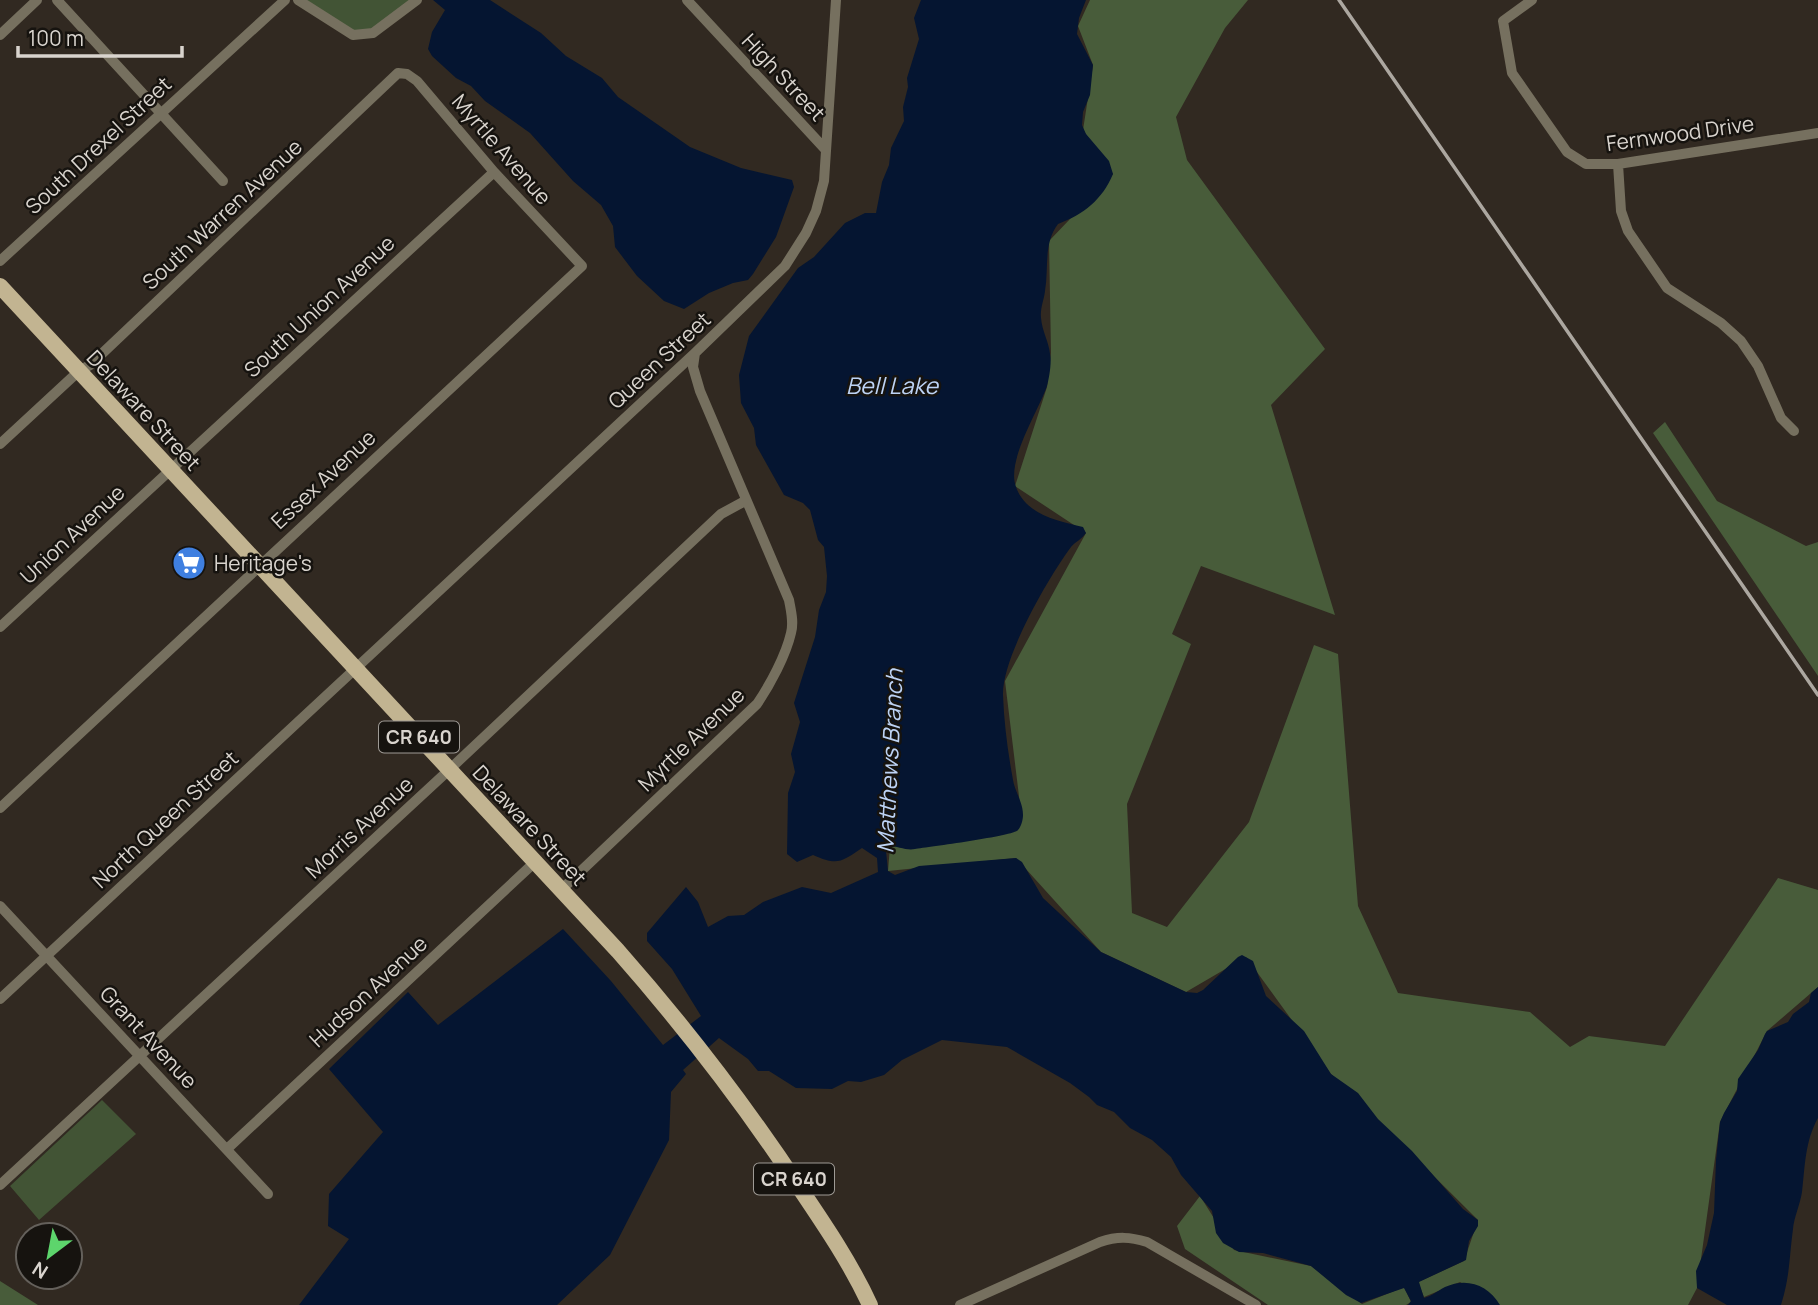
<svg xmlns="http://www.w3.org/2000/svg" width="1818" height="1305" viewBox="0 0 1818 1305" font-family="Manrope,sans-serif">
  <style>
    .green { fill: #425435 }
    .forest { fill: #485c3a }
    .water { fill: #051531 }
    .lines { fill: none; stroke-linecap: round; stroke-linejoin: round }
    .minor { stroke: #76705f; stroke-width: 10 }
    .primary { stroke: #c2b491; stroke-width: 16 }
    .rail { stroke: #aca7a0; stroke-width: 3.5 }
    .labels { text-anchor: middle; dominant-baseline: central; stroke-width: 5; stroke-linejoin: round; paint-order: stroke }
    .shield { fill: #16130f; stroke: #9e9a95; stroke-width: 2 }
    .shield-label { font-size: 19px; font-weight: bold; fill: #d9d4ce }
    .street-label { font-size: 21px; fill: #d9d4ce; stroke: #16130f }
    .poi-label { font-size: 21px; fill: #d9d4ce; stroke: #16130f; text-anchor: start }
    .water-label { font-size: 23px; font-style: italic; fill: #bdd3f5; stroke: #16130f }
  </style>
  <rect width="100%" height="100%" fill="#312921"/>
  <path class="green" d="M298,0H418L386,26L353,35Z
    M102,1100L136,1134L39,1220L10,1186Z"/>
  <path class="forest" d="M1090,0H1248L1225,28L1176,117L1187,160L1325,349L1271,405L1335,615L1201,566L1172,634L1191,644L1127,804L1132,913L1167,927L1249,822L1314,645L1338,654L1358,906L1398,993L1530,1012L1570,1047L1589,1036L1665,1046L1778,878L1818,890V987L1767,1031L1720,1122L1697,1288L1688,1305H1499L1460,1282L1424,1297L1418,1282L1464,1261L1478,1220L1331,1074L1246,957L1186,992L1101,952L1016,858L888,871L890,846L1022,821L1005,681L1086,533L1015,486L1047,387L1051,353L1049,241L1113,174L1083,130L1093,65L1078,26Z
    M1665,422L1717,501L1806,546L1818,542V676L1653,433Z
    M1200,1196L1234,1250L1311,1266L1362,1304L1404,1287L1411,1302L1406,1305H1268L1185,1249L1177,1226Z
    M0,1281L38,1305H0Z"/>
  <path class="water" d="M433,0H490L541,33L566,56L602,78L618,97L690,147L741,168L792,180L794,187L776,237L753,274L748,280L733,283L709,293L684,309L664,301L637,276L615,247L613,226L601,205L573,181L530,133L485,101L471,86L456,78L432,56L428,49L432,32L445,10Z
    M921,0H1086L1079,18L1077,34L1093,65L1090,95L1083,112L1082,125L1086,134L1109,161L1113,174C1102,200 1084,214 1058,224C1043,244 1049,268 1045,291C1044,300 1040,308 1041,318C1042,331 1049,342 1050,354C1052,362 1049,379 1047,386C1038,412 1006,461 1016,487C1026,515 1058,521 1083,527L1086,533C1082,539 1075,542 1071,547C1048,578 1002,658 1003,695C1004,723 1008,753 1013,780C1015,792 1023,802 1023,815C1023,820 1021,827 1018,830C1014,836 928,847 915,849C907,851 897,846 889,846L886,851L888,871L895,875L919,866L1016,858L1022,862L1043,898L1101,952L1186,992L1197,993L1203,990L1238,957L1242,955L1253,961L1266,996L1304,1031L1331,1074L1358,1093L1378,1119L1412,1151L1463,1209L1478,1220V1226L1469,1241L1466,1260L1419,1282L1424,1298C1432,1296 1437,1291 1445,1287C1467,1277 1488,1285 1500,1305H1408L1411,1301L1404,1288L1361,1303L1346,1295L1311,1266L1263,1253L1239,1252L1223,1243L1216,1233L1212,1211L1181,1175L1171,1157L1152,1140L1130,1128L1114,1112L1097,1105L1089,1097L1070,1083L1007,1047L942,1040L902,1060L884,1075L861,1082L848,1081L832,1089L796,1088L769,1071H758L748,1059L719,1038L683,1070L686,1074L671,1092L669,1140L610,1255L557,1305H299L349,1239L328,1226L329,1194L383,1132L329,1069L408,992L438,1025L563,929L611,981L663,1045L701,1016L672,969L647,941V933L686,887L698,902L708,927L728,916L744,915L763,902L802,887L831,893L878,872L877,858L862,848C841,862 838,866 813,855L797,862L787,854L788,793L795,772L791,754L800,722L794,703L815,637L819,610L826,592L827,576L824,547L818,540L810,510L803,503L784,495L756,445L754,428L741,403L739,375L749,336L798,268L814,257L845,223L865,213H876L882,182L889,165L891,148L904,121L903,107L908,87L907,78L919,39L914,18Z
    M1818,987V1118C1805,1141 1805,1166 1802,1192C1800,1205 1794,1217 1793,1229C1789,1259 1790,1276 1781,1305H1727L1697,1288L1696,1271L1707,1245L1714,1213L1716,1160L1720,1122L1724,1113L1737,1091L1738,1079L1758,1050L1765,1034L1767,1031L1788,1022L1793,1014L1809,1002L1811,993Z"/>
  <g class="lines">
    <path class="minor" d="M57,0L223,181
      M298,0L353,35L373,33L417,0
      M687,0L825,149
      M1532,0L1503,21L1512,73L1567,152L1586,164H1618L1818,133
      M0,35L37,0
      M1618,164L1621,211L1628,231L1667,288L1721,323L1741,341L1758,366L1781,418L1794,431
      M0,261L285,0
      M0,444L79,371L90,365L398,73L407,74L417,81L494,172L582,266L0,808
      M0,627L494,172
      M561,890L757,704C770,685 786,655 791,633C794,622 791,611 789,600L700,391L693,367L695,353
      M0,906L268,1194
      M0,999L695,353L785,266L806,233L816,211L824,181L836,0
      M227,1149L535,862
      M0,1185L450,769L721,514L745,501
      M960,1305L1100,1242C1118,1236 1130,1237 1147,1242L1256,1305"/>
    <path class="primary" d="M0,286L618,951C685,1027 745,1105 801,1190C826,1227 851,1264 870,1305"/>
    <path class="rail" d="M1339,0L1818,695"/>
  </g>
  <defs>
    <symbol id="supermarket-disc" viewBox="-11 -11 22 22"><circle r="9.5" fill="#3f7fe0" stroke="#16130f"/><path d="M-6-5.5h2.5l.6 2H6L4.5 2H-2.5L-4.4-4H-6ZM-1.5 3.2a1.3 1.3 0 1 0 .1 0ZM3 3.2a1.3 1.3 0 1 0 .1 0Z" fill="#fff"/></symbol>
  </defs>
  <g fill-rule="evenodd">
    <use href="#supermarket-disc" x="170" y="544" width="38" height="38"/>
  </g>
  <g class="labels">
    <g class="shield">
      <rect x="379" y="721.5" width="80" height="31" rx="5"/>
      <rect x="754" y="1163.5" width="80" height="31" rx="5"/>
    </g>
    <g class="shield-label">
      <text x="419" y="737">CR 640</text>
      <text x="794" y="1179">CR 640</text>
    </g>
    <g class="street-label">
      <text transform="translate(784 77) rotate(47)">High Street</text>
      <text transform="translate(1680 133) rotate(-8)">Fernwood Drive</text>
      <text transform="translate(98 145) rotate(-43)">South Drexel Street</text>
      <text transform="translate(502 149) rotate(49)">Myrtle Avenue</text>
      <text transform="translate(222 214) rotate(-43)">South Warren Avenue</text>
      <text transform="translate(319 306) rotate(-43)">South Union Avenue</text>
      <text transform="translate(659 360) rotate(-43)">Queen Street</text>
      <text transform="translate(144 410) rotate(47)">Delaware Street</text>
      <text transform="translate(323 479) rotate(-43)">Essex Avenue</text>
      <text transform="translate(72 534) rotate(-43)">Union Avenue</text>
      <text transform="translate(691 739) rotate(-44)">Myrtle Avenue</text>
      <text transform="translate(165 819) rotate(-43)">North Queen Street</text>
      <text transform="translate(530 825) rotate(47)">Delaware Street</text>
      <text transform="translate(359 827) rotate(-43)">Morris Avenue</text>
      <text transform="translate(368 991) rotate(-43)">Hudson Avenue</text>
      <text transform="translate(149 1037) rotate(47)">Grant Avenue</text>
    </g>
    <g class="poi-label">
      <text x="214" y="563">Heritage's</text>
    </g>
    <g class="water-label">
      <text x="892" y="385">Bell Lake</text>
      <text transform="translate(889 761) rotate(-87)">Matthews Branch</text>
    </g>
  </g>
  <g transform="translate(49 1256) rotate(212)"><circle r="33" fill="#16130f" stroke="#64605b" stroke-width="2"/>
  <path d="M0-5L12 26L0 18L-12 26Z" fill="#5dd56c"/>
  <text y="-10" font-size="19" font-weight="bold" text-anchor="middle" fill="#d9d4ce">N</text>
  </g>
  <path d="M18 46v10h164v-10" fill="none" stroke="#d9d4ce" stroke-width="3.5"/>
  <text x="28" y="46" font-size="21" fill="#d9d4ce" stroke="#16130f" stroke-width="5" paint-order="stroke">100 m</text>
</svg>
